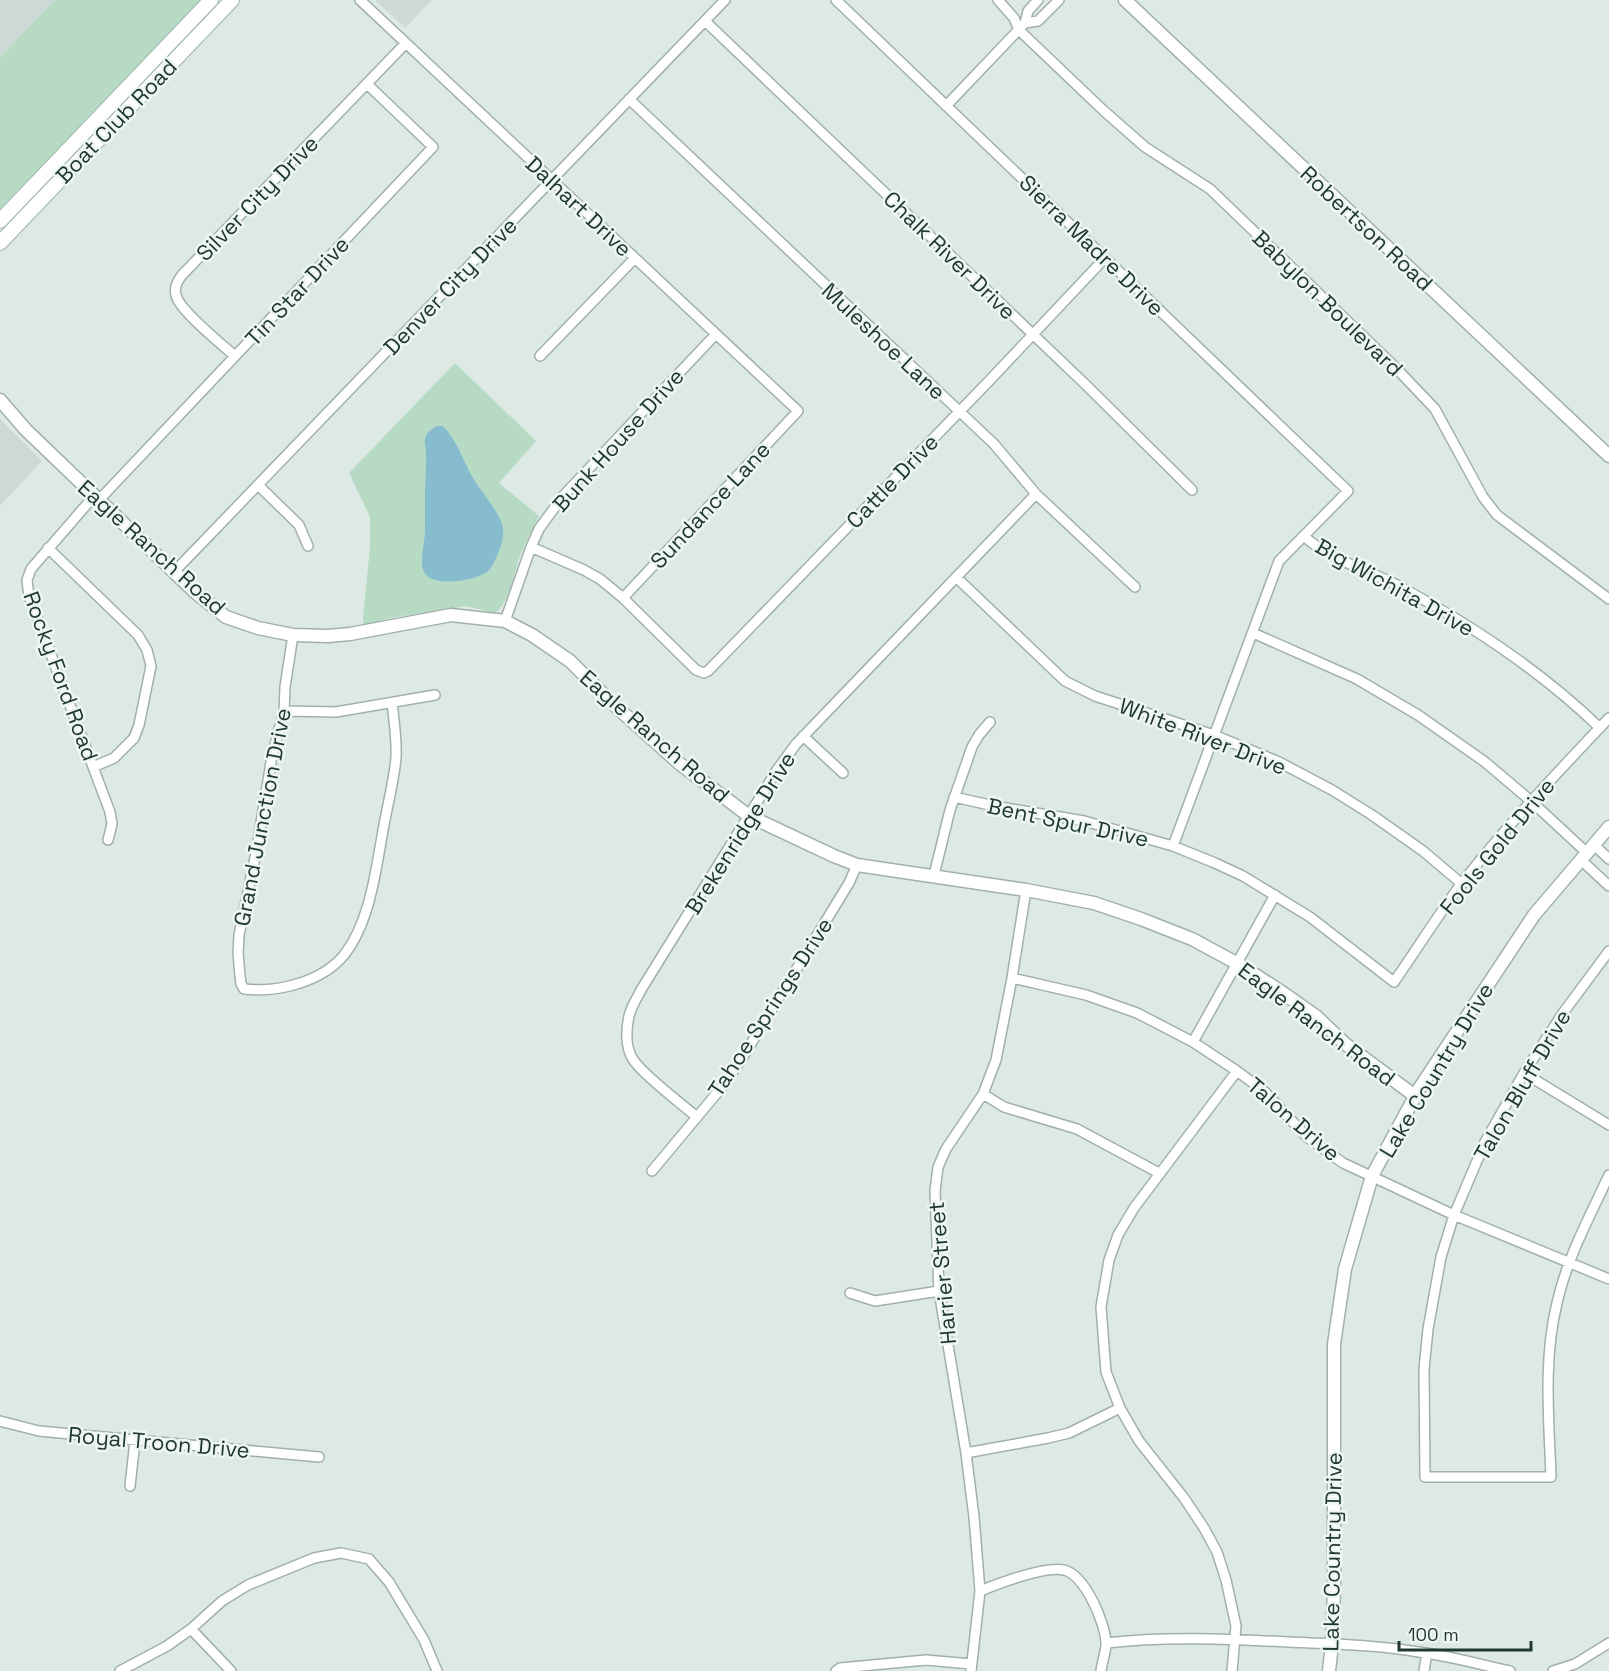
<svg xmlns="http://www.w3.org/2000/svg" width="1609" height="1671" viewBox="0 0 1609 1671" font-family="'Space Grotesk',sans-serif">
  <style>
    .built { fill: #ccd9d4 }
    .green { fill: #b6dac3 }
    .water { fill: #86bcce }
    .lines { fill: none; stroke-linecap: round; stroke-linejoin: round }
    .minor-casing { stroke: #a1b0ac; stroke-width: 12 }
    .tertiary-casing { stroke: #a1b0ac; stroke-width: 15 }
    .secondary-casing { stroke: #9db4ae; stroke-width: 16 }
    .minor { stroke: #fff; stroke-width: 9 }
    .tertiary { stroke: #fff; stroke-width: 12 }
    .secondary { stroke: #fff; stroke-width: 14 }
    .labels { text-anchor: middle; dominant-baseline: central; stroke-width: 5; stroke-linejoin: round; paint-order: stroke }
    .street-label { font-size: 22px; fill: #203834; stroke: #eef6f2 }
  </style>
  <rect width="100%" height="100%" fill="#dde9e5"/>
  <path class="built" d="M0,0H55L0,57Z
    M375,0H432L405,28Z
    M0,419L42,461L0,506Z"/>
  <path class="green" d="M55,0H204L0,212V57Z
    M455,363L536,441L499,483L539,516C533,528 527,539 522,551C514,569 511,601 495,613L466,606L389,618L364,626L363,618L370,547V517L349,473Z"/>
  <path class="water" d="M437,426H443C457,440 463,461 473,478C481,492 501,513 503,529C505,540 495,564 488,571C477,581 431,588 424,572C419,562 425,542 425,531C425,517 425,503 425,489C426,477 426,465 426,452C426,448 424,443 425,439C426,432 433,429 437,426Z"/>
  <g class="lines">
    <defs>
      <path id="minor" d="M360,0L798,411L623,598
        M836,0L1348,491L1279,561L1173,846
        M998,0L1014,18L1019,30L1104,111L1145,147L1210,189L1395,367L1435,409L1483,497L1497,515L1609,599
        M705,21L1086,385L1192,490
        M1025,23L1038,21L1059,0
        M629,99L994,444L1036,494L1135,587
        M946,106L1025,23L1028,11L1038,0
        M235,356C221,344 183,313 177,298C173,289 177,282 182,275L406,43
        M540,356L635,258
        M258,485L299,525L308,546
        M94,496L31,569L27,580L29,596L110,812L112,824L108,840
        M99,500L433,147L367,84
        M1304,536C1329,560 1366,569 1397,585C1470,624 1540,670 1600,728
        M531,547L584,570L600,579L623,598L696,670L704,673L708,671L989,381L1105,258
        M48,548L138,635L147,650L151,666L139,725L134,738L114,758L93,767
        M174,572L725,0
        M956,577L1065,681L1095,696L1214,735L1279,762L1332,790L1372,815L1423,851L1462,884
        M505,621L531,547L539,529L563,496L716,334
        M1253,633L1357,679L1418,715L1485,762L1531,801L1586,852
        M284,711L336,712L435,695
        M803,736L843,773
        M954,797L994,806L1084,821L1173,846L1215,863L1243,876L1310,917L1394,982C1417,949 1438,915 1462,883C1507,825 1559,771 1609,718
        M1593,844L1609,859
        M1580,859L1609,886
        M934,875L950,810L972,747L979,735L990,722
        M1609,951L1563,1013L1524,1073L1485,1142L1454,1215L1441,1257L1428,1329L1424,1369L1425,1477H1551C1549,1419 1543,1360 1557,1303C1567,1258 1590,1216 1609,1175
        M1012,978L1086,995L1137,1013L1193,1042L1237,1071L1265,1092L1307,1137L1343,1163L1454,1215L1609,1279
        M244,989C277,993 322,982 344,955C371,921 376,867 384,825C388,803 394,780 396,758C397,740 394,721 392,703
        M244,989L241,984L240,976L238,953L239,935L256,853L272,756L284,711L285,687L293,635
        M1193,1042L1275,895
        M1524,1073L1609,1125
        M983,1094L1004,1107L1077,1129L1159,1173
        M697,1117C678,1101 648,1079 634,1061C625,1048 626,1030 629,1016C631,1007 637,998 641,990L777,770L796,744L1036,494
        M652,1171L722,1087L741,1060L849,883L857,865
        M850,1293L875,1301L939,1291
        M0,1421L39,1431L319,1457
        M966,1453L1048,1438L1069,1433L1120,1408
        M130,1486L135,1441
        M980,1591C1000,1583 1044,1566 1064,1570C1085,1575 1106,1624 1106,1644C1106,1652 1102,1662 1101,1671
        M191,1629L231,1671
        M1106,1643C1165,1636 1229,1639 1289,1642C1334,1644 1380,1645 1425,1653C1454,1657 1482,1665 1510,1671
        M120,1671L167,1646L191,1629L222,1601L248,1585L314,1558L341,1553L369,1559L389,1582L424,1640L437,1671
        M836,1671L840,1668L926,1660L971,1664
        M971,1671L980,1591L974,1517L966,1453L939,1291L935,1191L938,1167L946,1149L983,1094L996,1060L1012,978L1026,890
        M1232,1671L1236,1626L1226,1580L1217,1552L1204,1528L1184,1498L1139,1441L1120,1408L1106,1372L1101,1307L1109,1260L1118,1235L1134,1208L1237,1071
        M1424,1671L1427,1653
        M1553,1671L1575,1664L1609,1643"/>
      <path id="tertiary" d="M1125,0L1609,456
        M0,400L26,430L196,593L226,617L258,628L293,635L328,636L350,634L451,615L505,621L532,635L570,661L611,702L680,764L749,816L834,856L857,865L1026,890L1094,903L1141,919L1192,939L1240,965L1280,991L1317,1017L1344,1043L1415,1096
        M1329,1671L1332,1644L1334,1588V1344L1345,1269L1372,1176L1419,1089L1534,915L1609,827"/>
      <path id="secondary" d="M0,221L211,0
        M0,243L232,0"/>
    </defs>
    <use href="#minor" class="minor-casing"/>
    <use href="#tertiary" class="tertiary-casing"/>
    <use href="#secondary" class="secondary-casing"/>
    <use href="#minor" class="minor"/>
    <use href="#tertiary" class="tertiary"/>
    <use href="#secondary" class="secondary"/>
  </g>
  <g class="labels">
    <g class="street-label">
      <text transform="translate(116 121) rotate(-46)">Boat Club Road</text>
      <text transform="translate(257 198) rotate(-46)">Silver City Drive</text>
      <text transform="translate(579 206) rotate(43)">Dalhart Drive</text>
      <text transform="translate(1367 228) rotate(43)">Robertson Road</text>
      <text transform="translate(1092 245) rotate(44)">Sierra Madre Drive</text>
      <text transform="translate(950 255) rotate(44)">Chalk River Drive</text>
      <text transform="translate(450 286) rotate(-46)">Denver City Drive</text>
      <text transform="translate(297 291) rotate(-47)">Tin Star Drive</text>
      <text transform="translate(1328 303) rotate(44)">Babylon Boulevard</text>
      <text transform="translate(884 341) rotate(43)">Muleshoe Lane</text>
      <text transform="translate(618 440) rotate(-48)">Bunk House Drive</text>
      <text transform="translate(892 481) rotate(-46)">Cattle Drive</text>
      <text transform="translate(710 505) rotate(-47)">Sundance Lane</text>
      <text transform="translate(152 547) rotate(42)">Eagle Ranch Road</text>
      <text transform="translate(1395 587) rotate(29)">Big Wichita Drive</text>
      <text transform="translate(61 676) rotate(70)">Rocky Ford Road</text>
      <text transform="translate(655 736) rotate(41)">Eagle Ranch Road</text>
      <text transform="translate(1203 736) rotate(21)">White River Drive</text>
      <text transform="translate(262 817) rotate(-79)">Grand Junction Drive</text>
      <text transform="translate(1068 822) rotate(12)">Bent Spur Drive</text>
      <text transform="translate(740 833) rotate(-58)">Brekenridge Drive</text>
      <text transform="translate(1497 846) rotate(-51)">Fools Gold Drive</text>
      <text transform="translate(770 1007) rotate(-57)">Tahoe Springs Drive</text>
      <text transform="translate(1317 1024) rotate(37)">Eagle Ranch Road</text>
      <text transform="translate(1436 1070) rotate(-59)">Lake Country Drive</text>
      <text transform="translate(1522 1085) rotate(-60)">Talon Bluff Drive</text>
      <text transform="translate(1294 1119) rotate(41)">Talon Drive</text>
      <text transform="translate(942 1273) rotate(-95)">Harrier Street</text>
      <text transform="translate(159 1442) rotate(5)">Royal Troon Drive</text>
      <text transform="translate(1332 1552) rotate(-89)">Lake Country Drive</text>
    </g>
  </g>
  <path d="M1399 1641v9h132v-9" fill="none" stroke="#203834" stroke-width="3"/>
  <text x="1408" y="1641" font-size="18" fill="#203834" stroke="#eef6f2" stroke-width="4.5" paint-order="stroke">100 m</text>
</svg>
